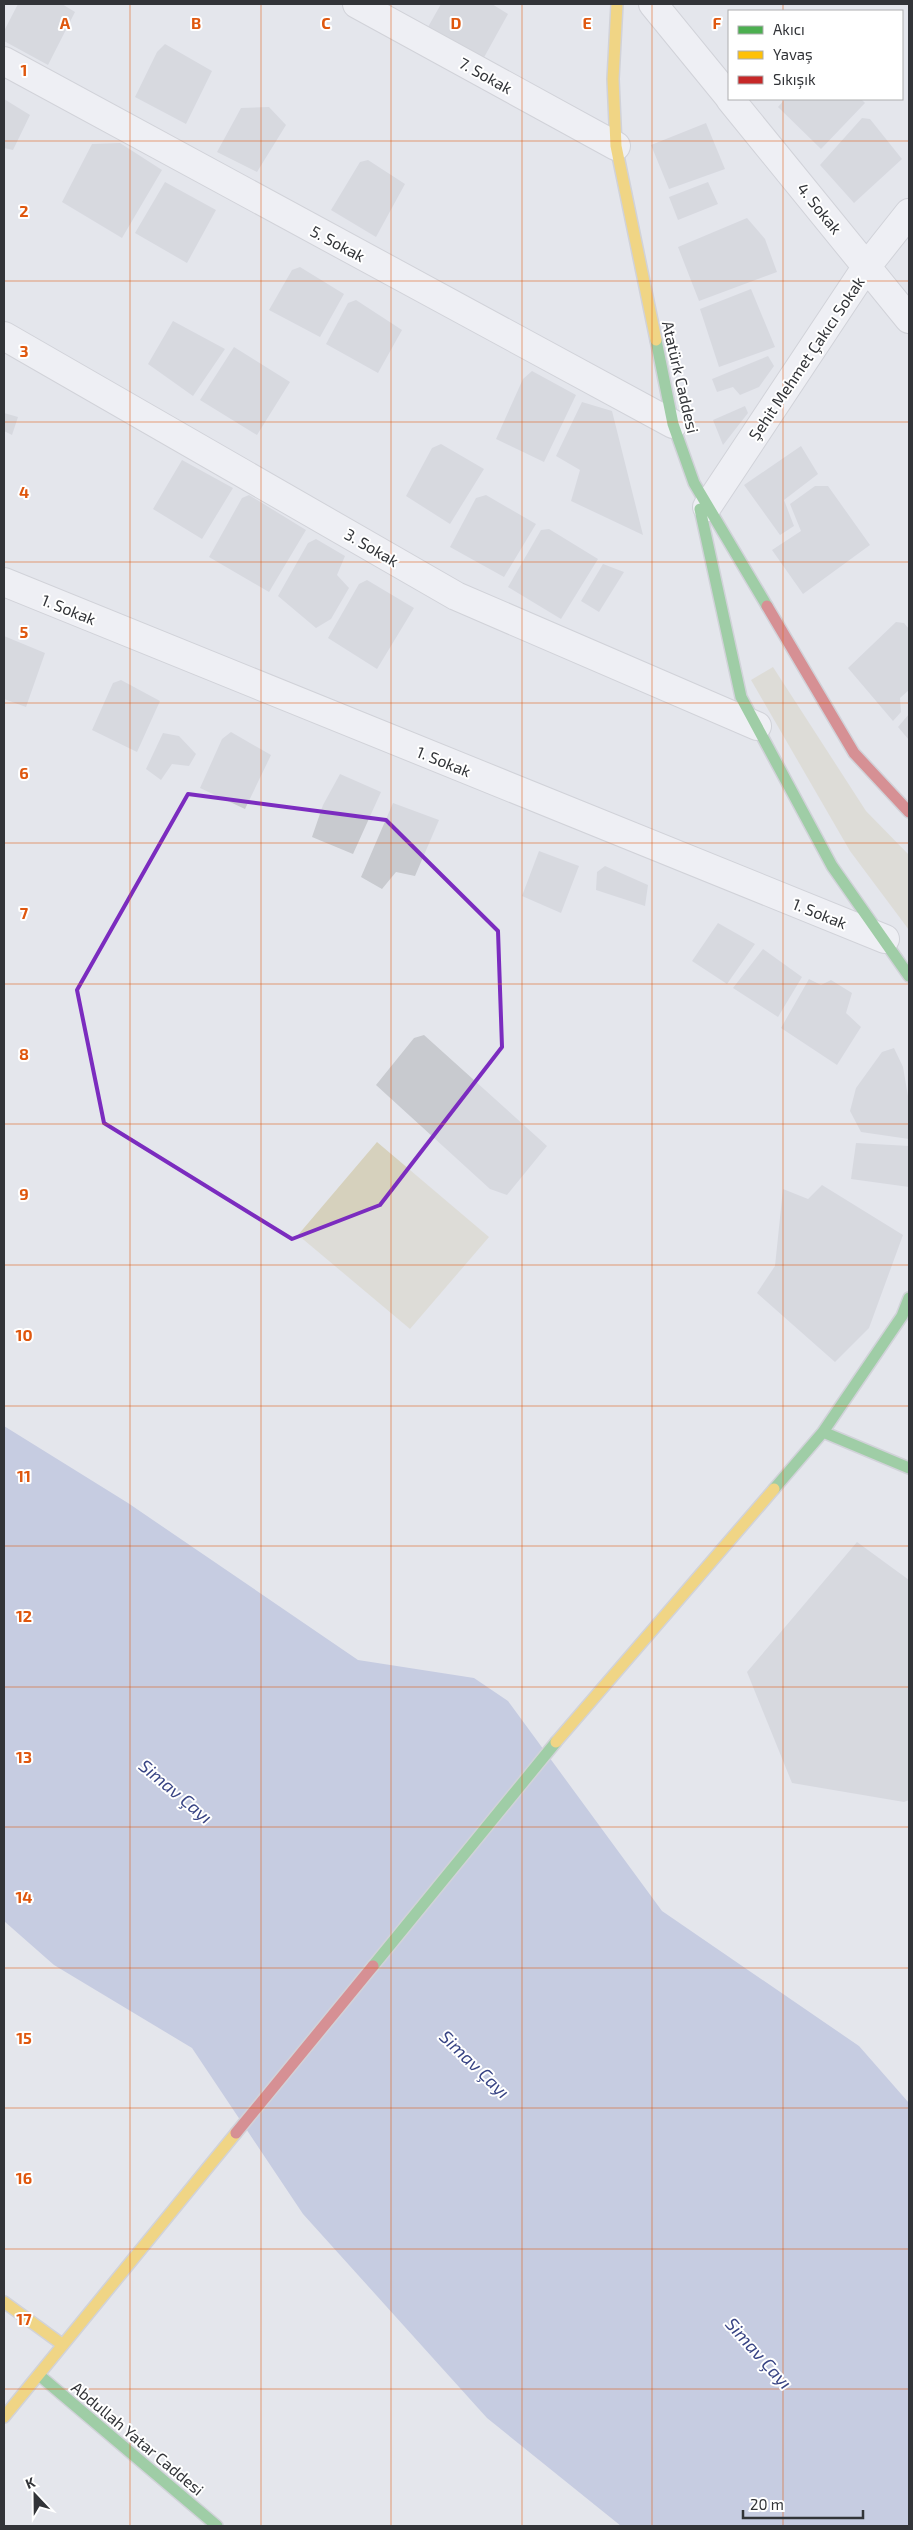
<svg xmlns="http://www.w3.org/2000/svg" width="913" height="2530" viewBox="0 0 913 2530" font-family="'Exo 2',sans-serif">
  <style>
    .green { fill: #d6d1bd }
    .water { fill: #a3add2 }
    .building { fill: #c8cacf }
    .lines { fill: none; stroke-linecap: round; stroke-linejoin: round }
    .street-casing { stroke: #babbc0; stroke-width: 30 }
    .fast-casing { stroke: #babbc0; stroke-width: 14 }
    .slow-casing { stroke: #babbc0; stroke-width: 14 }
    .jam-casing { stroke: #babbc0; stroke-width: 14 }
    .street { stroke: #fbfbfc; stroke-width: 28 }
    .fast { stroke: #4caf50; stroke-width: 11 }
    .slow { stroke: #ffc107; stroke-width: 11 }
    .jam { stroke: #c62828; stroke-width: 11 }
    .marked { fill: none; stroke: #7b2cbf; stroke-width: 4; stroke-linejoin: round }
    .grid { fill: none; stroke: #df570e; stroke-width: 1; stroke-opacity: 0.55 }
    .labels { text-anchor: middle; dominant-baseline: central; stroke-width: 4; stroke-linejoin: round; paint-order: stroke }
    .street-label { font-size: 16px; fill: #323438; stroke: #fff }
    .water-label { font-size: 18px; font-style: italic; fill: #384484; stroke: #fff }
    .grid-label { font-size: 16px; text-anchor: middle; font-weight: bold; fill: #df570e; stroke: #fff; stroke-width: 4; stroke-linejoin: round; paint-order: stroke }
  </style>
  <rect width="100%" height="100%" fill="#e4e6ec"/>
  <path class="green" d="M773,667L866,811L909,855V930L850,851L751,680Z
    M377,1142L489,1237L410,1329L298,1235Z"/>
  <path class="water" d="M4,1426L128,1503L358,1660L474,1678L508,1701L662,1911L859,2046L909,2103V2526H621L487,2418L303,2214L192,2048L54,1965L4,1921Z"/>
  <path class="building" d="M18,4H62L75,12L48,65L4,41V31Z
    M441,4H492L508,14L482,61L428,27Z
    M165,44L212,71L186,124L135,97L157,52Z
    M4,99L30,115L13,150L4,148Z
    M785,99H861L865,103L821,149L778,107Z
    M269,107L286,125L257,172L217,152L241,108Z
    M862,118L870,119L902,159L854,203L820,165Z
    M706,123L725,169L669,189L651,145Z
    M120,143L162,170L122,238L62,202L92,144Z
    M368,160L405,184L376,237L331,210L360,162Z
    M165,182L216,210L187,263L135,233Z
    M708,182L718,204L678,220L669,197Z
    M747,218L765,239L777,272L699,301L678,247Z
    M300,267L344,294L320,337L269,310L292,270Z
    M751,289L775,347L719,367L700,309Z
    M356,300L402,330L378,373L326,344L348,303Z
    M173,321L225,349L193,396L148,364Z
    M234,347L290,382L257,435L200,400Z
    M768,356L774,366L759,387L740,395L733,387L717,392L712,379Z
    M532,371L576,395L544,462L496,439L523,379Z
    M582,402L612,411L643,535L571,501L580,470L556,456Z
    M745,406L748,413L723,445L713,420Z
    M4,413L18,417L12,435L4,431Z
    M441,444L484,469L450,524L406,496L432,448Z
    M801,446L818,474L784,500L794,526L780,535L744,485Z
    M182,460L233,488L202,539L153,509Z
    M815,486H828L870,545L803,594L772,550L801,531L790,504Z
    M249,495L306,530L269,592L209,557L242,498Z
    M486,495L536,524L504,577L450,547L476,498Z
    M549,529L598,559L561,619L508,587L541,530Z
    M316,539L345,556L337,575L349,588L331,619L316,628L278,596L308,543Z
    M603,564L624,572L599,612L581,601Z
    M367,580L414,608L377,669L328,638L359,584Z
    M896,622L904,623L909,629V690L900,698L901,712L893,721L848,668Z
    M4,636L45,653L26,707L4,699Z
    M121,680L160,701L137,752L92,730L113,683Z
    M909,714V740L898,727Z
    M231,732L271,755L245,809L200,788L222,739Z
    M163,733L179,736L196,754L189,766L172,764L161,780L146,769Z
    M340,774L381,792L353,854L312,837L323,805Z
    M393,803L439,820L415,876L396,872L382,889L361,877Z
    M539,851L579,866L561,913L522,896Z
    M605,866L648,885L645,906L596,890L597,872Z
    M718,923L755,944L727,984L692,961Z
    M763,949L802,977L778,1017L733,988Z
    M809,979L821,985L831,980L852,993L846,1013L861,1027L837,1065L781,1028Z
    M424,1035L547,1146L507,1195L490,1189L376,1085L414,1038Z
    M894,1048L903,1067L909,1102V1139L861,1132L850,1111L856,1088L882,1052Z
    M856,1143L909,1146V1187L851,1179Z
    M822,1185L903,1235L869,1328L835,1362L757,1293L775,1266L783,1189L808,1199Z
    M857,1542L909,1580V1800L904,1802L792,1783L747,1672Z"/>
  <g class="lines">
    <defs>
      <path id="street" d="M357,4L616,146
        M653,4L729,97
        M4,61L673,424
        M730,99L909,319
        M4,336L456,596L757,726
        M707,507L867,266L909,213
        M4,582L885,939"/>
      <path id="fast" d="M656,340L673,424L694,483L767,606
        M700,509L741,697L832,866L909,976
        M823,1432L909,1468
        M774,1489L823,1432L902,1316L909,1298
        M373,1966L556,1742
        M39,2375L217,2526"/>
      <path id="slow" d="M617,4L613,79L616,146L656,340
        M556,1742L774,1489
        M4,2302L63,2345
        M4,2417L236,2133"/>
      <path id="jam" d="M767,606L854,753L909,812
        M236,2133L373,1966"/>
    </defs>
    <use href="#street" class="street-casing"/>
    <use href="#fast" class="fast-casing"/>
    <use href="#slow" class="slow-casing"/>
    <use href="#jam" class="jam-casing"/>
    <use href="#street" class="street"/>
    <use href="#fast" class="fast"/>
    <use href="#slow" class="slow"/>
    <use href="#jam" class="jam"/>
  </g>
  <path d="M0 0H913V2530H0ZM188,794L386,820L498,931L502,1047L380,1205L292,1239L104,1123L77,990Z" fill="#e4e6ec" fill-opacity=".55" fill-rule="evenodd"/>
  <path class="marked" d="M188,794L386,820L498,931L502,1047L380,1205L292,1239L104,1123L77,990Z"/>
  <path class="grid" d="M130,4V2526M261,4V2526M391,4V2526M522,4V2526M652,4V2526M783,4V11M783,99V2526M4,141H909M4,281H909M4,422H909M4,562H909M4,703H909M4,843H909M4,984H909M4,1124H909M4,1265H909M4,1406H909M4,1546H909M4,1687H909M4,1827H909M4,1968H909M4,2108H909M4,2249H909M4,2389H909"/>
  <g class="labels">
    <g class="street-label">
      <text transform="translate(486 75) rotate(29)">7. Sokak</text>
      <text transform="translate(820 208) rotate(51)">4. Sokak</text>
      <text transform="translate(338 243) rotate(28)">5. Sokak</text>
      <text transform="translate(806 358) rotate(-56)">Şehit Mehmet Çakıcı Sokak</text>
      <text transform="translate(681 377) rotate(77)">Atatürk Caddesi</text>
      <text transform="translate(372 547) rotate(30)">3. Sokak</text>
      <text transform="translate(69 609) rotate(22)">1. Sokak</text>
      <text transform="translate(444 761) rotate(22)">1. Sokak</text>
      <text transform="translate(820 913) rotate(22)">1. Sokak</text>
      <text transform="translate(138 2438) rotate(40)">Abdullah Yatar Caddesi</text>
    </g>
    <g class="water-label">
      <text transform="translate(176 1791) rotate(40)">Simav Çayı</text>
      <text transform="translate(475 2064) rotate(44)">Simav Çayı</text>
      <text transform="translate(759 2353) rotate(48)">Simav Çayı</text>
    </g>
  </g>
  <g class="grid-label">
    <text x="65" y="29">A</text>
    <text x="196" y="29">B</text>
    <text x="326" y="29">C</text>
    <text x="456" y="29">D</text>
    <text x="587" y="29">E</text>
    <text x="717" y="29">F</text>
    <text x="24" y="76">1</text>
    <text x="24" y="217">2</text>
    <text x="24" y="357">3</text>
    <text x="24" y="498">4</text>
    <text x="24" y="638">5</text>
    <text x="24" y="779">6</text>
    <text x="24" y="919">7</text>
    <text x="24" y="1060">8</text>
    <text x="24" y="1200">9</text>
    <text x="24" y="1341">10</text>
    <text x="24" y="1482">11</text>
    <text x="24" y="1622">12</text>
    <text x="24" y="1763">13</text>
    <text x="24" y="1903">14</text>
    <text x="24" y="2044">15</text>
    <text x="24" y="2184">16</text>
    <text x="24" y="2325">17</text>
  </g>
  <rect width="913" height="2530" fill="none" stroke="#323438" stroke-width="10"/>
  <rect x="728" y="10" width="175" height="90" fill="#ffffff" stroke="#adaeaf"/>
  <rect x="738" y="26" width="25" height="8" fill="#4caf50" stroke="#adaeaf"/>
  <text x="773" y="35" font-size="15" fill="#323438">Akıcı</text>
  <rect x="738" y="51" width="25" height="8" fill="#ffc107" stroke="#adaeaf"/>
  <text x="773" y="60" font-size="15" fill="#323438">Yavaş</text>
  <rect x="738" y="76" width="25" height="8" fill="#c62828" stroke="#adaeaf"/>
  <text x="773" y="85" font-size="15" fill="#323438">Sıkışık</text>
  <g transform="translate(35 2495) rotate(338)" stroke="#ffffff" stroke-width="4" paint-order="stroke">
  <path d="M0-4L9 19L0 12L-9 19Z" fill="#323438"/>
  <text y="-8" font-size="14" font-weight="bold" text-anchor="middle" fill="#323438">K</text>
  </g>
  <path d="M743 2510v8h120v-8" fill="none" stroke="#323438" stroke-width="2.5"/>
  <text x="750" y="2510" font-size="15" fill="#323438" stroke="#ffffff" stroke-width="4" paint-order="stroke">20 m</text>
</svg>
